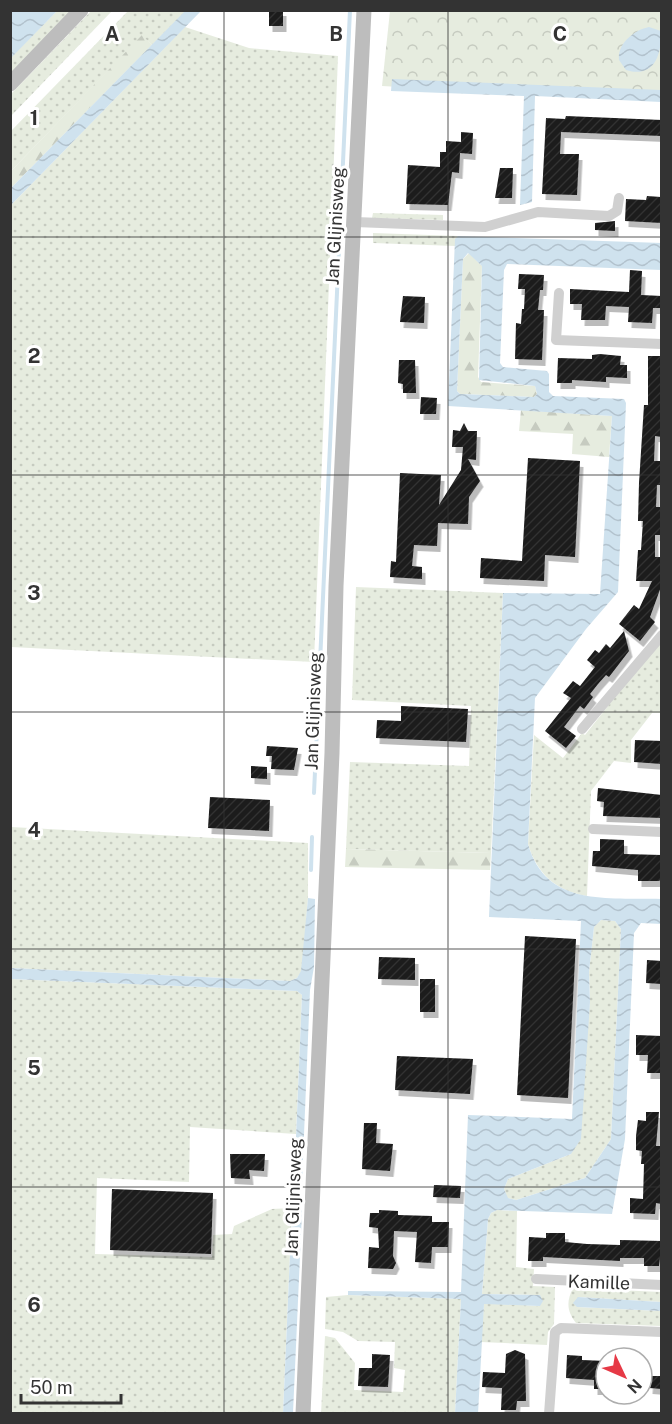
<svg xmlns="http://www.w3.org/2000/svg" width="672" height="1424" viewBox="0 0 672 1424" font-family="'Public Sans',sans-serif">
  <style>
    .grass { fill: url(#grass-dots) }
    .forest { fill: url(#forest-firs) }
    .park { fill: url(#park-crowns) }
    .water { fill: url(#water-waves); fill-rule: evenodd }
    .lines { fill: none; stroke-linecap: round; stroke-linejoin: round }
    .stream { stroke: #cfe2ee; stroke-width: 4 }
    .building { fill: url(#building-hatch); filter: url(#shadow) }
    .street { stroke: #d0d0d0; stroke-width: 10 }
    .secondary { stroke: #bdbdbd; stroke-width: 15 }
    .grid { fill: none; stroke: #333; stroke-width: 1.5; stroke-opacity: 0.55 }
    .labels { text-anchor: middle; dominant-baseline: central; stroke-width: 6; stroke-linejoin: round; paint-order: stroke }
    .street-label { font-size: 18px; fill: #333; stroke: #fff }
    .grid-label { font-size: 20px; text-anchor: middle; font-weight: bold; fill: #333; stroke: #fff; stroke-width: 6; stroke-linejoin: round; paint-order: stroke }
  </style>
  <defs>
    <pattern id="grass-dots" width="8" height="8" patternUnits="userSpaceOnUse" patternTransform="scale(1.5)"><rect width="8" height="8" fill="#e6ecdf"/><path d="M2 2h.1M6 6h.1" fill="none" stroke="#c6cbc0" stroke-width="1.8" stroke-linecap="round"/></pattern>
    <pattern id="forest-firs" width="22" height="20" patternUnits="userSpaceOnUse" patternTransform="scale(1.5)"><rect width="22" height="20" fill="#e6ecdf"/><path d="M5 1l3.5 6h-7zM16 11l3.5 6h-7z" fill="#c6cbc0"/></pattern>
    <pattern id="park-crowns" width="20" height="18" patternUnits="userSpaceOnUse" patternTransform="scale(1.5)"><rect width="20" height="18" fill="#e6ecdf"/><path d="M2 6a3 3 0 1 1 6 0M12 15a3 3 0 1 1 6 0" fill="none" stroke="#c6cbc0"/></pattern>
    <pattern id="water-waves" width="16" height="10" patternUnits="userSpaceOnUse" patternTransform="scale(1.5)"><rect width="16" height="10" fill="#cfe2ee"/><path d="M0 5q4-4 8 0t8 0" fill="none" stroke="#b2c2cd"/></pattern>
    <pattern id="building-hatch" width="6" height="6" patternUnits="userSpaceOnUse" patternTransform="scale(1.5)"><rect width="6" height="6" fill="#1a1a1a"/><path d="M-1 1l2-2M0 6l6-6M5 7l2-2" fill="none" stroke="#333"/></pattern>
    <filter id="shadow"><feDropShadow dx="3.5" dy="6" stdDeviation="0" flood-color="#0004"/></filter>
  </defs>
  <rect width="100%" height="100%" fill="#fff"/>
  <path class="grass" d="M92,10L112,11L11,116V94Z
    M57,11H74L11,76L10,58Z
    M128,11H186L152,45L142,36L11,171V131Z
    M185,27L249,48L338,56L314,662L11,647V205Z
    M373,213L443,215V220L372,218Z
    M373,233L458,236L455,246L373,243Z
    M356,587L503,593L491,853L346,849L350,762L469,766L471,706L352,700Z
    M661,639V713H652L631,740V763L614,761L591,791L587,896C556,891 537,874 528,844L534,735L563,758L582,733L585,735Z
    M11,827L308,843V898L302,971L297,978L290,981L11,968Z
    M601,920L615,921L621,929L611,1139L585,1178L516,1200L507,1198L504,1189L508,1179L571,1154L590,1002L589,972L594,927Z
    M11,979L297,991L302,995L296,1134L190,1127L189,1182L97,1178L95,1254L212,1257L213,1235L232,1234L234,1226L272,1209L292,1208L283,1413L11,1414Z
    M497,1210L517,1211L516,1267L534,1269L533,1286L555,1287L554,1324L548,1332L547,1345L481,1342L484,1303L540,1306V1295L482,1294L488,1219L491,1213Z
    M573,1288L661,1292V1302L578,1297L577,1307L661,1311V1326L576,1323C567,1311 566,1302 573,1288Z
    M348,1295L461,1299L455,1413L321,1414L325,1336L335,1338L355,1363L354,1390L403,1392L405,1370L394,1368L395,1342L358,1341L343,1332L325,1329L326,1297Z"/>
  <path class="forest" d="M142,35L152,45L11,188V171Z
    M469,253L482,266L478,377L481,382L535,386L537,394L534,397L460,394L457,391L463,259Z
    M521,410L612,416L609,457L572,454L573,434L519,431Z
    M346,849L491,853L490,870L345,867Z"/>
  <path class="park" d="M390,11H661V101L382,86Z"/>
  <path class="water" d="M11,10L57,11L11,58L10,11Z
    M186,10L201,11L11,205V188Z
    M649,27L661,31C662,53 655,79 626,70L619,60C617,44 634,30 649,27Z
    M392,79L661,90V102L535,96L532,202L520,205L524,96L391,91Z
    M458,236L662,243L661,270L507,264L504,270L500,363L503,367L547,371L549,374V392L553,396L624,399L626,403L618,592L586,629L535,698L528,844C546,908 608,897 661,899L662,924L641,923L634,933L625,1139L612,1214L497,1210L491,1213L488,1219L482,1294L540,1295L543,1301L540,1306L484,1304L478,1414L455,1413L461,1299L348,1295V1291L461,1292L468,1115L572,1119L581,921L489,917L503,593L600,594L612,416L448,406L455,239ZM468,253L482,266L479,380L535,386L537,394L534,397L460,394L457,391L463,259ZM601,920L615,921L621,929L611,1139L585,1178L516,1200L508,1198L504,1189L508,1179L571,1154L581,1139L590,1002L589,972L594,927Z
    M308,898L315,899L314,967L310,990L302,1183L294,1184L302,995L297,991L11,979V968L290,981L297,978L301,971Z
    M292,1208H300L302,1211L293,1413L283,1414Z
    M578,1297L661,1302V1311L577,1307L573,1303Z"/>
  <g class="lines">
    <path class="stream" d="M314,793L350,10
      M311,870L312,837"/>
  </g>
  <path class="building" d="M269,10H283V26H269Z
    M566,116L662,120V136L561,132L560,154H579L577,195L542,194L546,118L565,119Z
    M461,132L473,133L472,154L460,153L459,173L452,172L448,205L406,204L408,165L440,167V152H446V141L461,142Z
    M500,168H513L512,198H495Z
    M647,196L661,197L662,223L625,221L626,199L646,200Z
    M615,221V231L595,230V223Z
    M630,270L642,271L641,295L662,296V308H653L652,323L628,322L629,307L606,306L605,320H581L582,304H570V289L629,292Z
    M519,274L544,275L543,290H540L538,310H544L542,360L515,359L516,323L521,324L522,309H524L525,289H518Z
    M403,296L425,297L424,323L400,322Z
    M600,354L621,356L620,365H627V378L606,377V382L572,380V383H557L558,358L592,359V355Z
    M648,356H662V437L655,436L654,461H662V485H657L656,507H662V535H655V557H662V584L650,617L655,622L640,641L619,624L634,605L639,609L652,581H636L638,550H641L643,521H638L639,483L644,405H648Z
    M399,360H415L416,393H403V384L398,383Z
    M421,397L437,398L436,414H420Z
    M464,423L468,431H477L476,460L468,459L480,481L469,497L468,524L438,523L437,546L414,545L412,566L422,567V579L390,577L391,561L396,562L400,473L441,475L439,505L461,470L463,447H452L453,430L460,431Z
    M528,458L580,461L575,557L545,555L544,581L480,578L481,558L522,561Z
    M624,631L629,651L609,677L606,675L598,684L590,694L593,697L584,709L580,706L564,727L576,736L566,748L545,731L571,698L563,693L573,681L580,686L595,667L587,660L595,650L599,653L606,644L610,648Z
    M401,706L468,709L466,742L376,738L377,720L401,721Z
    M635,740L662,741V764L634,762Z
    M267,746L298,748L294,770L271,769L272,756H266Z
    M251,766L267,767V779L251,778Z
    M598,788L662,795V818L603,816L604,802L597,801Z
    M210,797L270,800L269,831L208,828Z
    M600,839L624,840V854L662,855V879L659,881H638V870L592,866L593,851H600Z
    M525,936L576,939L568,1098L517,1095Z
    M379,957L415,958V980L378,979Z
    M647,960L662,961V984L646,983Z
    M420,979H435V1012H420Z
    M636,1035L662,1036V1073H647L648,1055H636Z
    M397,1056L473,1059L470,1094L395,1090Z
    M646,1112H659L656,1146H662L661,1188V1204L656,1203L655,1214L630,1213V1198L643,1199L644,1164H641L642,1151L636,1150V1136L638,1120L646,1121Z
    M364,1123H377L376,1143L393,1144L390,1171L362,1169Z
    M230,1154H265L264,1171L249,1170L250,1179L231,1178Z
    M434,1185L461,1186L460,1198L433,1197Z
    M112,1189L213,1193L211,1254L110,1250Z
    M379,1210L398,1211V1215L432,1216V1222H449L448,1247H432L431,1263L415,1262L417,1232L394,1231L393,1256L396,1263L393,1269L368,1268L369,1247L379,1248L378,1228L369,1227L370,1213H379Z
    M546,1233H565V1242L587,1244L620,1245V1240L662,1241L659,1266H644V1258H620V1261L543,1257V1261H528L529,1237L546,1238Z
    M515,1350L525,1354L526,1401H517L516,1410H501L502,1388L482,1387L483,1372L505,1373L506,1354Z
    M372,1354L390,1355L388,1387L358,1386L359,1368H372Z
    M567,1355L582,1356V1360L606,1361V1389H594V1380L566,1378Z
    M650,1376H662V1389L649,1388Z"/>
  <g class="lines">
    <path class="street" d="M355,222L485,227L538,212L609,216L617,211L619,198
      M559,293L556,340L662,344
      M582,729L662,635
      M593,829L662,832
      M536,1279L662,1285
      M549,1414L555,1332L561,1328L662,1332"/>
    <path class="secondary" d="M10,84L81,10
      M303,1414L332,753L336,586L364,10"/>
  </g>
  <path class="grid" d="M224,10V1414M448,10V1414M10,237H662M10,475H662M10,712H662M10,949H662M10,1187H662"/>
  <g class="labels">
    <g class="street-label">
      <text transform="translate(335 226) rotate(-87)">Jan Glijnisweg</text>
      <text transform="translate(313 711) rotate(-88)">Jan Glijnisweg</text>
      <text transform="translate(293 1197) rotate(-88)">Jan Glijnisweg</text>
      <text transform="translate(599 1282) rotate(2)">Kamille</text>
    </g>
  </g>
  <g class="grid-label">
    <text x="112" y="41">A</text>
    <text x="336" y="41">B</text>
    <text x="560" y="41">C</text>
    <text x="34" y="125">1</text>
    <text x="34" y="363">2</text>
    <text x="34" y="600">3</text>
    <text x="34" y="837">4</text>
    <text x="34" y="1075">5</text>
    <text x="34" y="1312">6</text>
  </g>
  <rect width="672" height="1424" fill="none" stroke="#333333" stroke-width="24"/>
  <g transform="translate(624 1376) rotate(134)"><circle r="28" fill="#ffffff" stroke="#adadad" stroke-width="1.5"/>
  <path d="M0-4.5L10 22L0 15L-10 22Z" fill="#e63946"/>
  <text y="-9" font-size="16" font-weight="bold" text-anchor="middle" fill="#333333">N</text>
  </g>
  <path d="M21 1394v9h100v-9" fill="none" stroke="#333333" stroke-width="3"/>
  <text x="30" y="1394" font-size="18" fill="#333333" stroke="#ffffff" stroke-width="4.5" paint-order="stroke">50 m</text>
</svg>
